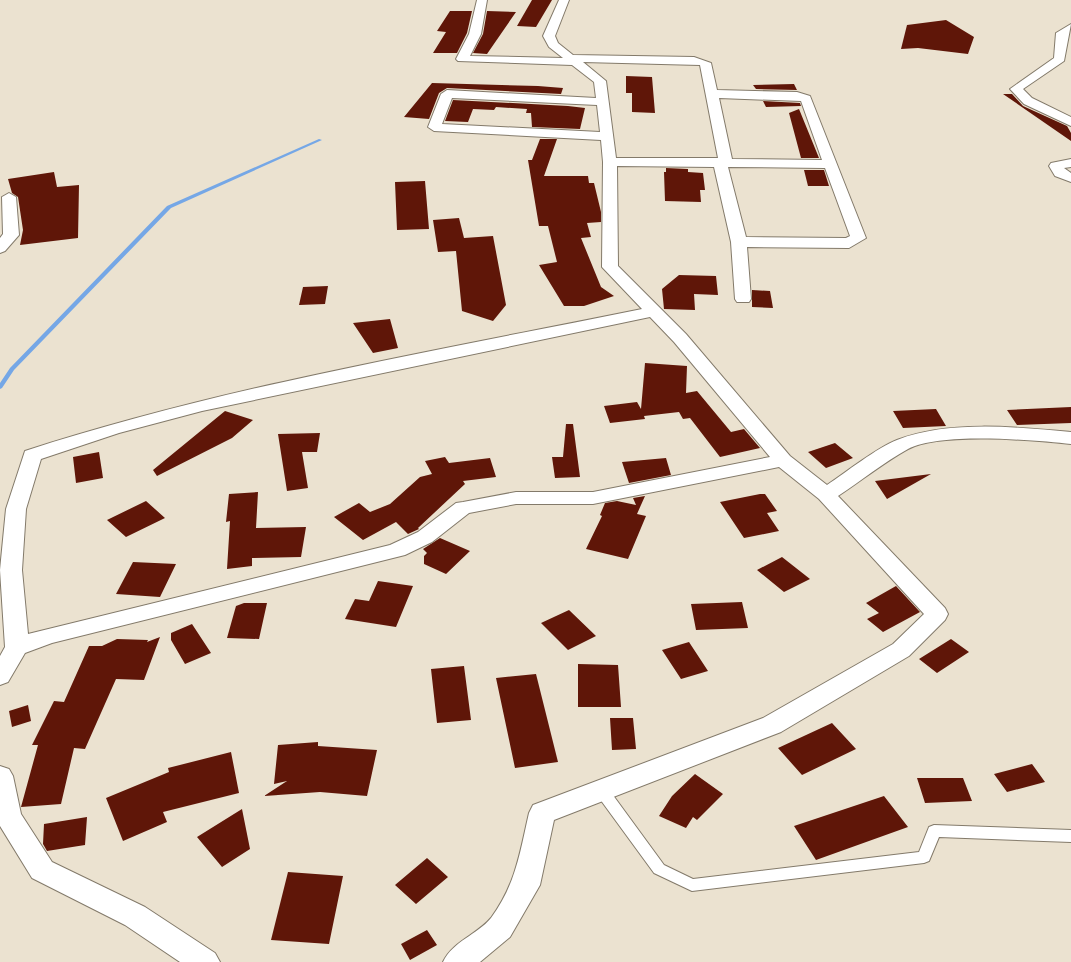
<svg xmlns="http://www.w3.org/2000/svg" width="1071" height="962" viewBox="0 0 1071 962" font-family="'Archivo Narrow',sans-serif">
  <style>
    .lines { fill: none; stroke-linecap: round; stroke-linejoin: round }
    .stream { fill: #75a7e6; fill-rule: evenodd }
    .building { fill: #5f1608 }
    .lane-casing { stroke: #837a6a; stroke-width: 2 }
    .street-casing { stroke: #837a6a; stroke-width: 2 }
    .lane { fill: #fff; fill-rule: evenodd }
    .street { fill: #fff; fill-rule: evenodd }
  </style>
  <rect width="100%" height="100%" fill="#ebe2d0"/>
  <g class="lines">
    <path class="stream" d="M319,139L322,140L171,208L14,370L2,388L0,389V383L10,368L167,206Z"/>
  </g>
  <path class="building" d="M532,0H552L536,27L517,26Z
    M450,11H472L467,33L457,53H433L446,32L437,31Z
    M487,11L516,12L487,54L473,53L483,34Z
    M946,20L974,37L968,54L918,48L901,49L907,25Z
    M626,76L652,77L655,113L632,112V93H626Z
    M432,83L538,86L563,88L561,94L447,88L439,93L429,119L404,117Z
    M794,84L797,90L756,89L753,85Z
    M1003,94H1012L1023,106L1067,126L1071,133V141Z
    M453,100L568,106L585,108L580,129L532,127L531,113H526L527,109L496,107L494,110L473,109L468,122L445,121Z
    M763,101L800,103L801,106L766,107Z
    M799,109L819,158H801L789,113Z
    M540,139H557L544,176H588L589,183H594L601,212V222L587,223L591,237L581,238L601,287L614,296L584,306H564L539,265L557,262L548,226H539L528,160H532Z
    M666,168L688,169V172L703,173L705,190H700L701,202L665,201L664,172H666Z
    M804,170H824L829,186H808Z
    M54,172L57,187L79,185L78,238L20,245L23,230L18,197L12,193L8,179Z
    M425,181L429,229L397,230L395,182Z
    M459,218L464,238L493,236L506,305L493,321L462,311L456,251L438,252L433,220Z
    M679,275L716,276L718,295L694,294L695,310L664,309L662,289Z
    M328,286L325,304L299,305L303,287Z
    M752,290L770,291L773,308L752,307Z
    M390,319L398,348L373,353L353,323Z
    M645,363L687,366L686,393L697,391L731,432L744,429L760,448L720,457L690,418L683,419L679,412L644,416L645,419L610,423L604,406L637,402L641,409Z
    M1071,407V423L1017,425L1007,410Z
    M936,409L946,426L903,428L893,411Z
    M225,411L253,420L232,438L157,476L153,470Z
    M566,424H573L580,477L555,478L552,457H563Z
    M320,433L317,452H302L308,488L287,491L278,434Z
    M835,443L853,458L826,468L808,452Z
    M99,452L103,478L76,483L73,457Z
    M445,457L449,463L490,458L496,477L463,481L465,484L418,528L419,529L408,534L396,522L363,540L334,517L359,503L370,512L390,504L420,477L432,474L425,461Z
    M666,458L671,475L629,483L622,462Z
    M931,474L887,499L875,481Z
    M258,492L256,528L306,527L301,557L252,558V566L227,569L230,521L226,522L229,494Z
    M760,494H765L777,511L767,513L779,531L744,538L720,502Z
    M645,496L637,514L646,516L628,559L586,549L602,516L600,515L605,503L617,501L636,505L633,498Z
    M146,501L165,518L126,537L107,520Z
    M440,538L470,551L446,574L424,564V556L427,553L423,549Z
    M782,557L810,579L784,592L757,570Z
    M133,562L176,564L160,597L116,594Z
    M378,581L413,586L396,627L345,619L355,599L369,601Z
    M896,586L920,612L883,632L867,619L879,613L866,603Z
    M742,602L748,628L696,630L691,604Z
    M244,603H267L259,639L227,638L236,606Z
    M569,610L596,636L568,650L541,623Z
    M192,624L211,653L185,664L171,640V633Z
    M160,637L144,680L116,679L85,749L74,748L61,804L21,807L38,745H32L54,701L64,702L89,646H102L117,639L148,640L147,642Z
    M951,639L969,652L937,673L919,659Z
    M689,642L708,671L681,679L662,650Z
    M578,664L618,665L621,707H578Z
    M464,666L471,720L437,723L431,669Z
    M536,674L558,762L515,768L496,678Z
    M28,705L31,721L12,727L9,711Z
    M610,718H633L636,749L612,750Z
    M832,723L856,749L802,775L778,748Z
    M318,742V746L377,750L367,796L320,792L264,796L287,781L274,784L278,745Z
    M231,752L239,793L163,812L167,822L123,841L106,798L169,772L168,768Z
    M1032,764L1045,782L1007,792L994,774Z
    M695,774L723,794L697,820L693,817L686,828L659,816L672,796Z
    M917,778H963L972,801L925,803Z
    M884,796L908,827L816,860L794,826Z
    M242,809L250,849L222,867L197,837Z
    M87,817L85,845L47,851L43,844L44,824Z
    M427,858L448,877L416,904L395,885Z
    M288,872L343,876L329,944L271,940Z
    M427,930L437,945L410,960L401,944Z"/>
  <g class="lines">
    <defs>
      <path id="lane" d="M602,786L607,787L664,865L693,879L919,852L929,827L934,825L1071,830V842L939,837L929,861L924,863L692,891L654,873L597,795L595,791L597,787Z"/>
      <path id="street" d="M477,0H487L481,34L470,56L563,58L549,47L543,36L559,0H569L555,36L558,43L573,55L694,57L711,63L717,90L797,92L810,96L866,238L849,248L747,247L751,299L749,302H737L735,299L731,242L714,167L617,166L618,266L686,334L790,456L827,485C845,473 878,447 897,440C948,420 1018,427 1071,432V444C1033,440 941,432 908,449C884,462 861,481 838,496L945,608L948,614L945,620L909,656L781,732L554,820L540,885L510,937L480,962H443C453,941 477,935 491,918C516,884 520,852 529,813L533,805L763,718L893,644L924,614L819,499L779,467L593,504H516L469,513L432,542L405,555L52,643L25,653L8,682L0,685V656L5,647L0,570L6,509L25,451C226,386 435,351 642,309L602,267L603,162L601,140L434,131L428,127L441,94L447,90L596,98L594,82L572,65L458,61L456,59L469,34ZM583,62L700,65L718,158H616L606,81ZM452,98L597,105L600,132L442,124ZM719,98L801,101L822,160L732,159ZM728,167L825,168L850,236L846,238L746,237ZM650,317L674,342L770,457L593,492H516L463,502L456,503L418,532L390,545L28,634L22,570L26,509L41,459L119,433L202,411Z
        M1071,24L1064,61L1023,89L1032,98L1071,117V126L1024,104L1010,89L1054,58L1056,33Z
        M1071,159V167L1064,168L1071,173V182L1055,176L1049,166L1051,163Z
        M9,193L16,197L19,235L5,251L0,253V238L3,234L2,197Z
        M0,766L9,769L13,776L21,814L52,862L145,907L215,953L220,962H180L125,925L32,878L0,826Z"/>
    </defs>
    <use href="#lane" class="lane-casing"/>
    <use href="#street" class="street-casing"/>
    <use href="#lane" class="lane"/>
    <use href="#street" class="street"/>
  </g>
</svg>
